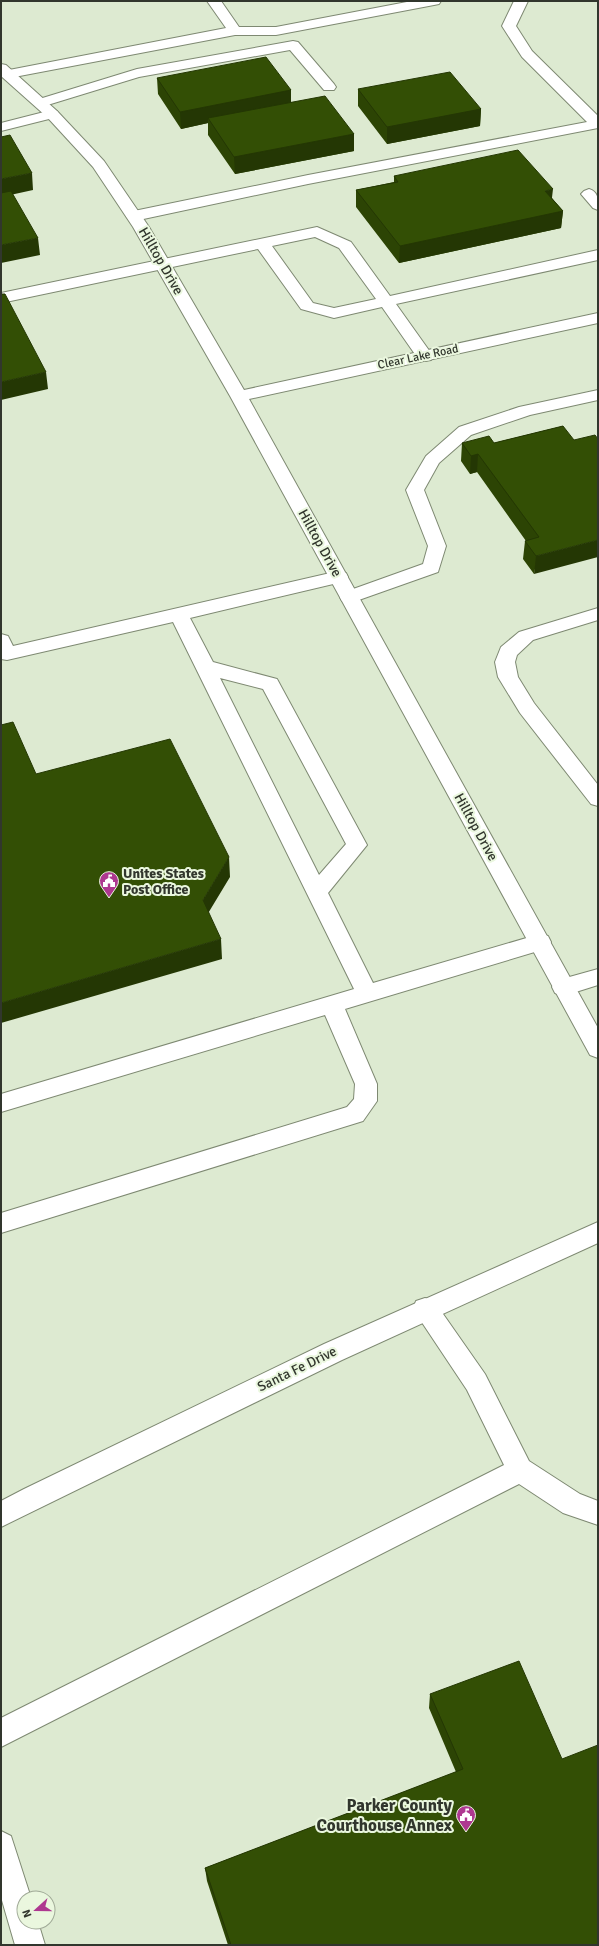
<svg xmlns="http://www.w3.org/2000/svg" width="599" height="1946" viewBox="0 0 599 1946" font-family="Signika,sans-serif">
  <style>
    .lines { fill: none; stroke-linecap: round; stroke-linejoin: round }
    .lane-casing { stroke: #7e8972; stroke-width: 2 }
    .street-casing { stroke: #7e8972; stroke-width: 2 }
    .secondary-casing { stroke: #7e8972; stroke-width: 2 }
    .lane { fill: #fff; fill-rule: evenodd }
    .street { fill: #fff; fill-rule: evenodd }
    .secondary { fill: #fff; fill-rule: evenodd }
    .wall { fill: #2c4404 }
    .shaded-wall { fill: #243704 }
    .building { fill: #334f05; stroke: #243704 }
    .labels { text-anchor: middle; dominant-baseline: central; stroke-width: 4; stroke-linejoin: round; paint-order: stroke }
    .far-street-label { font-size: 12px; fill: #31362d; stroke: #eaf7de }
    .street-label { font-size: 14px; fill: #31362d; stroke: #eaf7de }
    .poi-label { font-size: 14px; font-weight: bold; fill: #31362d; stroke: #eaf7de; text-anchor: start }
    .near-poi-label { font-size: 17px; font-weight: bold; fill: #31362d; stroke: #eaf7de; text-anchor: end }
  </style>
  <rect width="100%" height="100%" fill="#ddead1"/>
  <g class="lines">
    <defs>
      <path id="lane" d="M207,1H221L239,27H276L412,1H441L439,4L434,5L276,35H235L9,78L4,77L2,74L4,71L9,70L226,28Z
        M514,1H528L516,26L532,51L598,116V128L308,184L134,221L129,219L126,216L129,213L134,211L308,175L587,122L522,57L502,26Z
        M293,41L298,42L334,84L336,87L334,90H324L290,50L139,77L41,107L36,106L34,103L36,100L137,69Z
        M52,110L57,111L59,114L57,117L1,131V123Z
        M589,189C599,192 598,200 598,210L593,208L581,194L584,191Z
        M317,227L351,242L390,296L598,250V260L396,304L433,356L431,360L425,361L419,360L382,307L334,318L301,309L258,249L1,303V293ZM315,237L339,248L376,299L334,308L313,303L272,246Z
        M598,390V400L530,415L471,435L439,463L424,490L446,546L438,572L356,601L349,603L342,601L340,597L342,593L423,564L428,546L406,490L426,456L459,427L519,407Z
        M339,571L346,573L348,577L346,581L190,618L213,662L277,679L367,845L328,893L373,983L540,934L548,936L551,942L548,948L345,1009L377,1084V1101L363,1121L1,1233V1213L347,1107L354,1099L355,1084L325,1015L1,1112V1094L354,989L173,622L7,660L1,659V634L8,636L13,646ZM220,678L263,689L346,844L319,875Z
        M598,608V620L533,640L517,655L515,662L518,677L534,703L598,785V806L591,804L520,713L498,677L495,662L501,647L519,632Z
        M598,969V985L563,996L555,993L552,987L555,981Z
        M425,1298L434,1301L485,1374L529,1461L580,1494L598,1501V1525L563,1513L519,1484L1,1747V1718L504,1465L467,1390L413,1309L416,1301Z
        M1,1831L11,1836L31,1898H24V1922H38L45,1945H15L1,1897Z"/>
      <path id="street" d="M1,64L6,65L57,111L104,161L149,227L244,390L598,313V323L249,399L598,1028V1058L590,1055L230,396L133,227L93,167L47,117L1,76Z"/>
      <path id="secondary" d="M598,1222V1243L342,1360L1,1527V1501L24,1489L324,1344Z"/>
    </defs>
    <use href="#lane" class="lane-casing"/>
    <use href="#street" class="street-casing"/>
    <use href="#secondary" class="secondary-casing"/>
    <use href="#lane" class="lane"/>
    <use href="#street" class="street"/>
    <use href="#secondary" class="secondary"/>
  </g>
  <path class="wall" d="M157,78L291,90V102L354,134V151L235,174L208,135V123L181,129L158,94Z
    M358,89L481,109L480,126L387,144L358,106Z
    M394,176L552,198L563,211L561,228L399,263L356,207V190L394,182Z
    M563,426L534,574L523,559L525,541H526L477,472L470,474L461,461L462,443H494Z
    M430,1694L598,1945H228L207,1881L205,1868L456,1772L429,1708Z"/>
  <path class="shaded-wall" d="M291,90V107L208,118V123L181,129L180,112Z
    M481,109L480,126L387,144V127Z
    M354,134V151L235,174L234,157Z
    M32,173L33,190L1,197V179Z
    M553,189L551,206L545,191Z
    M563,211L561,228L399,263L400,246Z
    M38,238L40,255L1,263V245Z
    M46,372L48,389L1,400V382Z
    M478,454L477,472L470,474L471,456Z
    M598,540V557L534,574L536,556Z
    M229,857L230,877L204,920L203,900Z
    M221,939L222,959L1,1023V1003Z"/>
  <path class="building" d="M266,57L291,90L180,112L157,78Z
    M450,72L481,109L387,127L358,89Z
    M325,96L354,134L234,157L208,118Z
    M10,135L32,173L1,179V137Z
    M518,150L553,189L545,191L563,211L400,246L356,190L398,182L394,176Z
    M11,191L38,238L1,245V193Z
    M1,294H5L46,372L1,382Z
    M563,426L574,440L595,435L598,439V540L536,556L525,541L539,537L478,454L471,456L462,443L489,436L494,443Z
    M13,722L36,774L170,739L229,857L203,900L221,939L1,1003V725Z
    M519,1661L562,1759L598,1745V1945H231L205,1868L463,1769L430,1694Z"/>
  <defs>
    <symbol id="civic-pin" viewBox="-11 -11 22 30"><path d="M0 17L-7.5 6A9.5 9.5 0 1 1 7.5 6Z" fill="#ae3890" stroke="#eaf7de"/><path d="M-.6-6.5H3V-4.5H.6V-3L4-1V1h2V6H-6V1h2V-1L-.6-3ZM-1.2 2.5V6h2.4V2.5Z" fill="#fff"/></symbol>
  </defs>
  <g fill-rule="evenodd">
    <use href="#civic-pin" x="98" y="870" width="22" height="30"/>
    <use href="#civic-pin" x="455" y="1804" width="22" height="30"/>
  </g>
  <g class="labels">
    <g class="far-street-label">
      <text transform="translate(418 357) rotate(-12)">Clear Lake Road</text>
    </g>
    <g class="street-label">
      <text transform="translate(161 261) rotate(60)">Hilltop Drive</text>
      <text transform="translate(320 543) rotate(61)">Hilltop Drive</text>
      <text transform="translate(476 827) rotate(61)">Hilltop Drive</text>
      <text transform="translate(297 1369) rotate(-26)">Santa Fe Drive</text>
    </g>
    <g class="poi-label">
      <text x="123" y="873">Unites States<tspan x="123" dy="16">Post Office</tspan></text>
    </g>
    <g class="near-poi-label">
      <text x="452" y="1805">Parker County<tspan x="452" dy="20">Courthouse Annex</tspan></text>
    </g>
  </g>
  <rect width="599" height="1946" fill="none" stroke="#31362d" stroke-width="4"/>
  <g transform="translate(36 1910) rotate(249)"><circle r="19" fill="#eaf7de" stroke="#a0aa97"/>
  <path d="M0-3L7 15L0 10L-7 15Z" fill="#ae3890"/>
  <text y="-6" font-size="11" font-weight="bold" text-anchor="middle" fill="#31362d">N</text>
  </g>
</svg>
